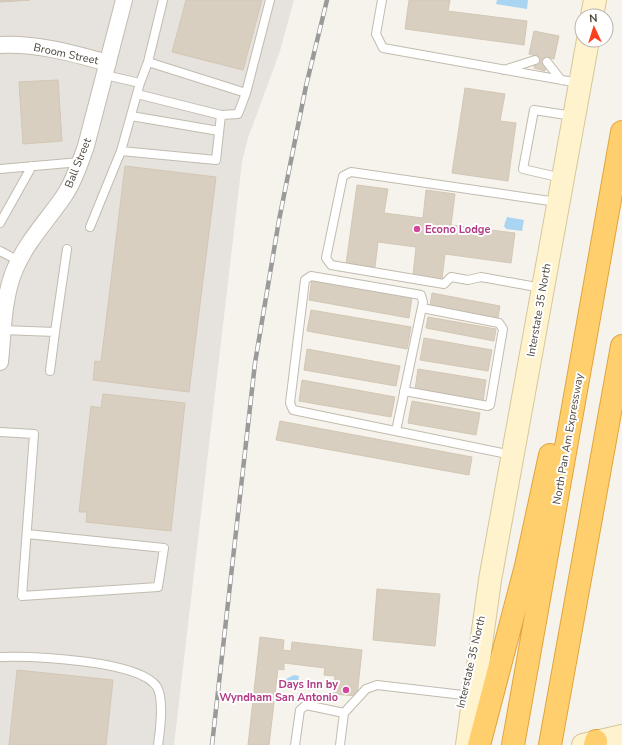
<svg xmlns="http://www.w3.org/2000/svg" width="622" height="745" viewBox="0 0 622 745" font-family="'Nunito Sans',sans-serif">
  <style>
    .industrial { fill: #e6e2dd }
    .water { fill: #a9d4f2 }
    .building { fill: #d8cfc1; stroke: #d3c7b4 }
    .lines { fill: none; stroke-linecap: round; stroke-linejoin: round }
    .lane-casing { stroke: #c2bbae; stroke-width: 10 }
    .street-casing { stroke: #c2bbae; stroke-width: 18 }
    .secondary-casing { stroke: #d6c79b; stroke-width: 24 }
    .highway-casing { stroke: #e0a43c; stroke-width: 24 }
    .lane { stroke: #fff; stroke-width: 8 }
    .street { stroke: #fff; stroke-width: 16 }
    .secondary { stroke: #fff3cd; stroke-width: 22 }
    .highway { stroke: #ffcf6e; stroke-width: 22 }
    .rail-casing { stroke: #9a9a9a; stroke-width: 4.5 }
    .rail { stroke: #fff; stroke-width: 3; stroke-dasharray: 9; stroke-linecap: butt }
    .hotel-dot { fill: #d1479c; stroke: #fff; stroke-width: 1.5 }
    .labels { text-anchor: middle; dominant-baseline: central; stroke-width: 4; stroke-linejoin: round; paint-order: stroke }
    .street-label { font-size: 11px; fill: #4b4439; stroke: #fff }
    .hotel-label { font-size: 11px; font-weight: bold; fill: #b23c85; stroke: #fff; text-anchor: start }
  </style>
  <rect width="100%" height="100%" fill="#f6f3ec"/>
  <path class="industrial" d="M0,0H294L280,51L248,138L242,162L174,745H0Z"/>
  <path class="water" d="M497,0H528L527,9L496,4Z
    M507,217L524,220L522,231L506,229L504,226Z
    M294,675L299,676L298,682L288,689L284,688L282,685L284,680Z"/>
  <path class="building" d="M0,0H30L0,2Z
    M186,0H262L243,70L172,52Z
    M409,0H450L448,11L527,21L524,45L405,29Z
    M534,31L559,36L554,59L548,58L545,71L534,68L536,56L529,54Z
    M58,80L62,141L23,144L19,82Z
    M465,88L505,94L500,121L516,123L508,181L452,173Z
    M125,166L216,177L189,392L93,380L95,361L101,362Z
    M357,185L388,189L384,213L423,218L426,190L455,194L451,225L515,233L511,263L445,254L442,279L413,275L416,247L378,242L375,267L346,264Z
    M312,279L412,297L409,318L309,300Z
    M432,293L500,306L498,318L430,306Z
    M311,310L411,327L407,349L307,331Z
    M428,317L496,329L494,341L426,328Z
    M424,338L492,350L488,371L420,360Z
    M307,349L400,366L396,386L304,370Z
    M418,369L486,380L483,402L415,390Z
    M302,380L395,397L391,417L299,401Z
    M103,394L185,403L171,531L86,522L87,512H79L91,406L101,408Z
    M412,401L480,413L476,435L408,423Z
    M280,421L472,457L469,475L276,440Z
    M377,589L440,594L435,646L373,640Z
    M260,637L284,640L283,650L291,651L292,642L362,650L357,696L333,694L335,676L324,675L325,668L284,663V670L278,669L269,745H248Z
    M17,670L113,680L106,745H9Z"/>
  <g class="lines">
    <defs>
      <path id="lane" d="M382,0L376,34L383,48L579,83
        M148,62L163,0
        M547,62L561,80
        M504,70L535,60
        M105,75L140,83L148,62L246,93L238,114L221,115L216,160L121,151L140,83
        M246,93L270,0
        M137,94L221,115
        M131,116L219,131
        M0,169L80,162
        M562,178L523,169L534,110L573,116
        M0,223L32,166
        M90,227L121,151
        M0,251L19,261
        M542,288L481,277L468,280L451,277L444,284L331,265L326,258L343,176L351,172L557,202
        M3,330L55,332L67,249
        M50,371L55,332
        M404,391L488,406L490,405L503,329L499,323L422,308
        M396,431L423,302L421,295L311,276L305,280L290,403L293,410C366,425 439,440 512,455
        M0,432L34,434L22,596L158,587L164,548L27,534
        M0,657C31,656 140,660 157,687C164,699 160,732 158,745
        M295,745L300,710L306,705L344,713
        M340,745L344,713L366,689L377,685L463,695"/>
      <path id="street" d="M0,45C37,43 72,53 108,63
        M0,362C3,332 3,297 15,269C27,241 47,221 64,196C74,181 80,163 86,146L124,0"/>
      <path id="secondary" d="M592,16L595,0
        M467,745L490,580L588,40
        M583,745L622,736"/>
      <path id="highway" d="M479,745L526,566L550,455
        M513,745L622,132
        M550,745L622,346
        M595,745L596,741"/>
    </defs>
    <use href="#lane" class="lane-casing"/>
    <use href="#street" class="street-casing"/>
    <use href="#secondary" class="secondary-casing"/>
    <use href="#highway" class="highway-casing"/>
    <use href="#lane" class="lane"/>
    <use href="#street" class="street"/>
    <use href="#secondary" class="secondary"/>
    <use href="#highway" class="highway"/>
    <defs>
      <path id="rail" d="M212,745L255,363L279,220L306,86L327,0"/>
    </defs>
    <use href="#rail" class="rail-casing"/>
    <use href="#rail" class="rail"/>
  </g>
  <g class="hotel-dot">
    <circle cx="417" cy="229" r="4"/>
    <circle cx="346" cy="690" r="4"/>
  </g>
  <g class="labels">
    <g class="street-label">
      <text transform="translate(66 54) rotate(12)">Broom Street</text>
      <text transform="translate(78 163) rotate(-68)">Ball Street</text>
      <text transform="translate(539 310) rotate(-80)">Interstate 35 North</text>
      <text transform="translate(568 439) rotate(-80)">North Pan Am Expressway</text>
      <text transform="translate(471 662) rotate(-77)">Interstate 35 North</text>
    </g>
    <g class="hotel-label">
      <text x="425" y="229">Econo Lodge</text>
      <text x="338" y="684" text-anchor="end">Days Inn by<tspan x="338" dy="13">Wyndham San Antonio</tspan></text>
    </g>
  </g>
  <g transform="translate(594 28) rotate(356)"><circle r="19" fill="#ffffff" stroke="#b7b4b0"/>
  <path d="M0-3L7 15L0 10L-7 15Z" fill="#fc3f1d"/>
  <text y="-6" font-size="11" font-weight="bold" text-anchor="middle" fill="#4b4439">N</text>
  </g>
</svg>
